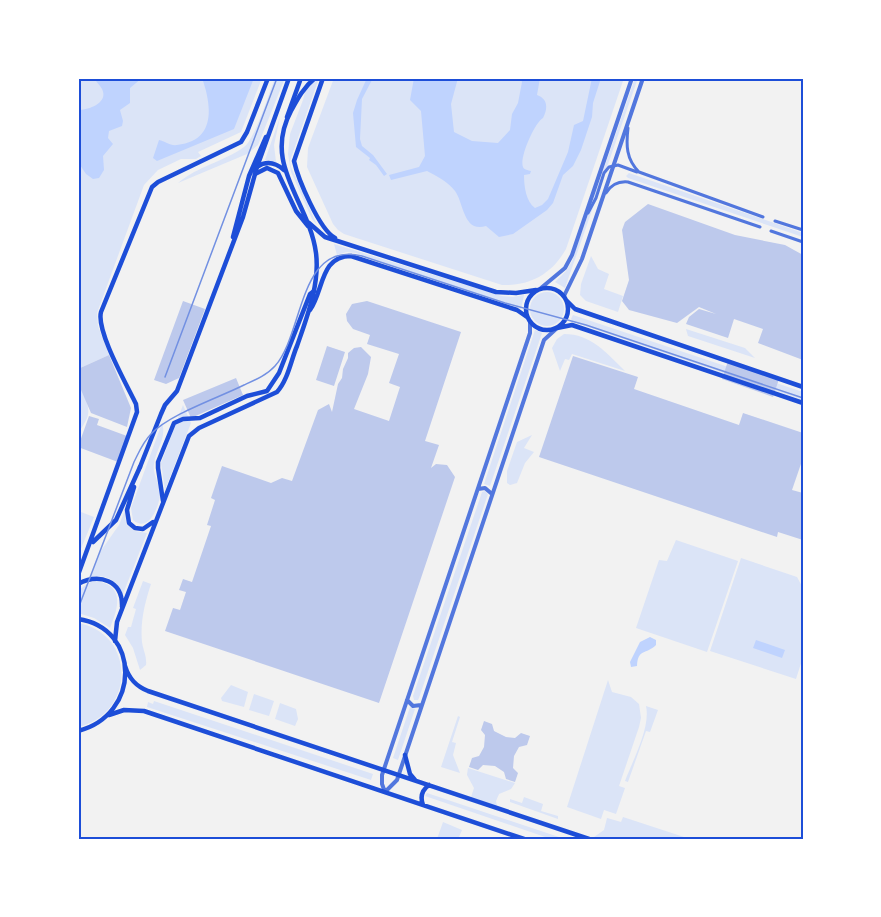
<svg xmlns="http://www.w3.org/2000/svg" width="881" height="917" viewBox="0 0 881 917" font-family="Jost,sans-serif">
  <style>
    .green { fill: #dbe4f7 }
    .water { fill: #bfd3fe }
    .building { fill: #bdc9ec }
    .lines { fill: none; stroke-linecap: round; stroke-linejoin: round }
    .minor { stroke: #5277de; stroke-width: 3 }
    .tertiary { stroke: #5277de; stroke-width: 4 }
    .secondary { stroke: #1d4ed8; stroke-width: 4.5 }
    .primary { stroke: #1d4ed8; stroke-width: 4.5 }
    .tram { stroke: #7290e2; stroke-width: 1.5 }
    .neatline { fill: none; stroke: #1d4ed8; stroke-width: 2 }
  </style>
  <rect width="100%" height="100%" fill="#f2f2f2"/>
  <path class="green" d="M78,78H262L241,132L198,152L201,156L196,159H181L158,170L144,185L97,313L98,326L109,355L78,369Z
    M275,78H285L258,145L247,154L178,183C198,166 223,162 244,147C255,139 269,93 275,78Z
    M308,78H319L290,161L291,167L317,225L312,219L291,172L288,154L290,134L303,100Z
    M334,78H624L566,249C552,274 530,286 502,285L344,234L338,230L333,224L307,167L308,148Z
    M635,78H638L565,288L555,282L566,271L572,261Z
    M280,117L274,145L276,162L265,160Z
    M629,173L803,233V237L628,178L626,176Z
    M334,244L502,296L513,297L524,295L521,309L356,253L347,252L337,255Z
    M591,256L598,269L609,274L604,289L623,296L618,312L586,301L580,295L581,284Z
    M530 309a17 17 0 1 1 34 0a17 17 0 1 1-34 0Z
    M573,315L803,392V400L573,322L571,319Z
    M686,329L745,348L755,358L688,336Z
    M535,330L542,333L490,486L484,484Z
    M564,334C591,334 607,353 625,371L572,354L569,360L565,359L560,371L552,348L557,339Z
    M78,383C82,393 92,406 87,418C84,425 80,429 78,436Z
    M183,405L191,423L165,490L161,463Z
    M162,423C167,438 156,449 154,464C152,475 161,485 160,496C158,509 148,533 133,520L131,508Z
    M532,435L524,448L534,452L525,463L517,483L510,485L507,483V471L517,442Z
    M485,491L488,494L419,698L418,700H414L413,696L482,492Z
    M78,499L81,512L94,517L78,556Z
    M125,510L126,524L135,531L147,533L123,594C116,580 107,574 91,577L100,552L119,525Z
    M676,540L738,561L707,652L636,628L659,560L667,561Z
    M741,558L797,577L803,588V657L796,679L710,651Z
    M95,581C126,585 118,608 110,628L94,618L78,613V591L88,583Z
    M143,581L151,584C145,602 140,622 142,642C143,650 147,656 146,665L140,670L133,648L125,635L128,627H131L136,609L133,608Z
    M78,623C137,634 135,714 78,727Z
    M608,680L612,692L631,697L639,704L641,718L639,727L619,786L625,788L616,814L604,810L601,819L567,807Z
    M231,685L248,692L244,707L222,701L221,698Z
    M254,694L274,701L269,716L249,710Z
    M154,701L373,774L371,780L147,707L148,702L153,704Z
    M280,703L296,709L298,719L295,726L275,719Z
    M646,706L658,710L650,732L646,731L628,782L625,781C632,762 651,727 646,706Z
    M410,707L415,709L398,760L393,758Z
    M458,716L460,717L452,742L456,743L453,755L460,773L441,767Z
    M468,768L515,783L511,789L499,794L496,801L497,806L471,797L474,788L467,775Z
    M427,793L565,839H551L425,796Z
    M524,797L543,804L541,811L558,816V819L510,802V799L522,803Z
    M623,817L684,837L683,839H599L594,837L604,830L607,818L621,822Z
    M443,822L462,830L459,837L464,839H437Z"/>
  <path class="water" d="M94,78H142L130,88V103L120,110L123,121L122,126L109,131L108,138L113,144L103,156L104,170L99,178L93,179L86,174L78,162L80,143L78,139V110C88,110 109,103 102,89C100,85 96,82 94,78Z
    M202,78H254L234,129L157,161L153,158L159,140C165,141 170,146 177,145C216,141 212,106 202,78Z
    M367,78H373L362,99L360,139L362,146L373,155L387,174L384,176L376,165L369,160L370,158L356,147L353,113L357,100Z
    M414,78H458L451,104L454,132L472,141L498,143L510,130L512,114L518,103L522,82L520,78H540L537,95C548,99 548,108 543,118C535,122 519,158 523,167C524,170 528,170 531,171L530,174L524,175C524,186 526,202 535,208L542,205L548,199L568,152L574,125L583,121L592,78H601L593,103L592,117L581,150L573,166L563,175L553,203L547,210L513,234L499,237L486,226C463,233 464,203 455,191C448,182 437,176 427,171L391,180L389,175L419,167L425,156L421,111L410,100Z
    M650,637L656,640V645C646,655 638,648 637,666L631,667L630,662L640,642Z
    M756,640L785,650L782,658L753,648Z"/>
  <path class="building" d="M648,204L735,235L785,245L803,255V360L758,343L763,329L734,319L728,338L686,324L689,317L699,309L716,314L699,307L677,323L629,310L622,301L629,280L622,230L625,222Z
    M183,301L205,309L179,378L166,384L154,380Z
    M367,301L461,332L425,441L439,445L431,468L436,464L447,465L455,477L379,703L165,631L173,608L180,610L186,592L179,590L183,579L192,582L211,526L207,525L215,500L211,498L222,466L271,483L282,478L292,481L318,410L329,404L332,412L338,384L342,378L343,369L348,358V353L354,348L361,347L371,357L368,374L354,409L389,421L400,387L389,383L399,354L367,344L370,335L353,329L347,321L346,314L352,304Z
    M327,346L345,352L334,386L316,380Z
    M109,355L131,408L127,427L91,413L78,383V369Z
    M573,356L638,377L634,389L739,425L743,413L803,433V458L792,490L803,493V540L778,532L777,537L539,457Z
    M728,361L779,379L773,397L722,379Z
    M236,378L243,395L191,418L183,400Z
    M89,416L99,419L97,425L127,436L118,462L78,447Z
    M484,721L492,724L494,731L506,737L515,738L521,733L530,736L527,745L519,747L514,756L513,768L518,773L515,782L506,779L504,772L495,766L483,765L478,770L469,767L472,758L479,756L484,747L485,735L481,730Z"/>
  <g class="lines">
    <path class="minor" d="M628,128C626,145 626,159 639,172L763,217
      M606,193C611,185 618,181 628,182L760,227
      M588,213L596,198L604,173L609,167L618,165L637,172
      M775,221L803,230
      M771,231L803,242"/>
    <path class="tertiary" d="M541,288L565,268L572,255L632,78
      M564,296L582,259L643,78
      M530,322V333L382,775V784L385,792L397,780L544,340L556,329
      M478,489L485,488L492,494
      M407,700L413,706L421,705"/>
    <path class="secondary" d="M323,78L294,161C298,179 319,229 335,238
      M287,117L301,78
      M309,223L325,237L496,292L516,293L536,290
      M233,237L249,176L266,137
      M526 309a21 21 0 1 1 42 0a21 21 0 1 1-42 0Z
      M567,301L575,309L803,387
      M310,310C324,290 320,256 351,256L517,310L527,317
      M557,328L572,325L803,403
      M140,467L161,414L165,405L177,391L243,217L257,167L289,78
      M163,501L158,468V462L174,423L183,419L200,418L247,396L267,391L279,373L310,294L314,291"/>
    <path class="primary" d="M257,167C267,160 276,163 284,170
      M255,174L267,168L278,173L296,211L308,226
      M134,487L127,510L129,523L135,528L143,529L153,522
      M93,542L116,520L140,467
      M78,575L137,412L136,404C127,385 96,331 101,312L152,187L158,182L241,142L247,132L268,78
      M78,584C99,573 123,580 122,607
      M78,619C141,628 141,715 78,731
      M115,641L117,622L189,436L199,428L277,392C288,380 291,360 297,346C307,317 320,284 316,253C309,201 262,165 291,111C298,98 304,87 315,78
      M125,666C129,679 136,686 148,691L589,839
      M109,715L124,710L144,711L524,839
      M405,755L410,774L415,780
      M423,805C420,797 422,790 429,785"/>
    <path class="tram" d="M165,377L277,78
      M78,609L134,462C139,452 143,442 151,434C170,414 218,398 244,385C255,380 267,375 275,366C304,334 298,240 362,256L505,303L586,325L803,398"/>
  </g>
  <rect width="881" height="917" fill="none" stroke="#ffffff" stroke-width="159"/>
  <rect x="80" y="80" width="722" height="758" class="neatline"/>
</svg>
